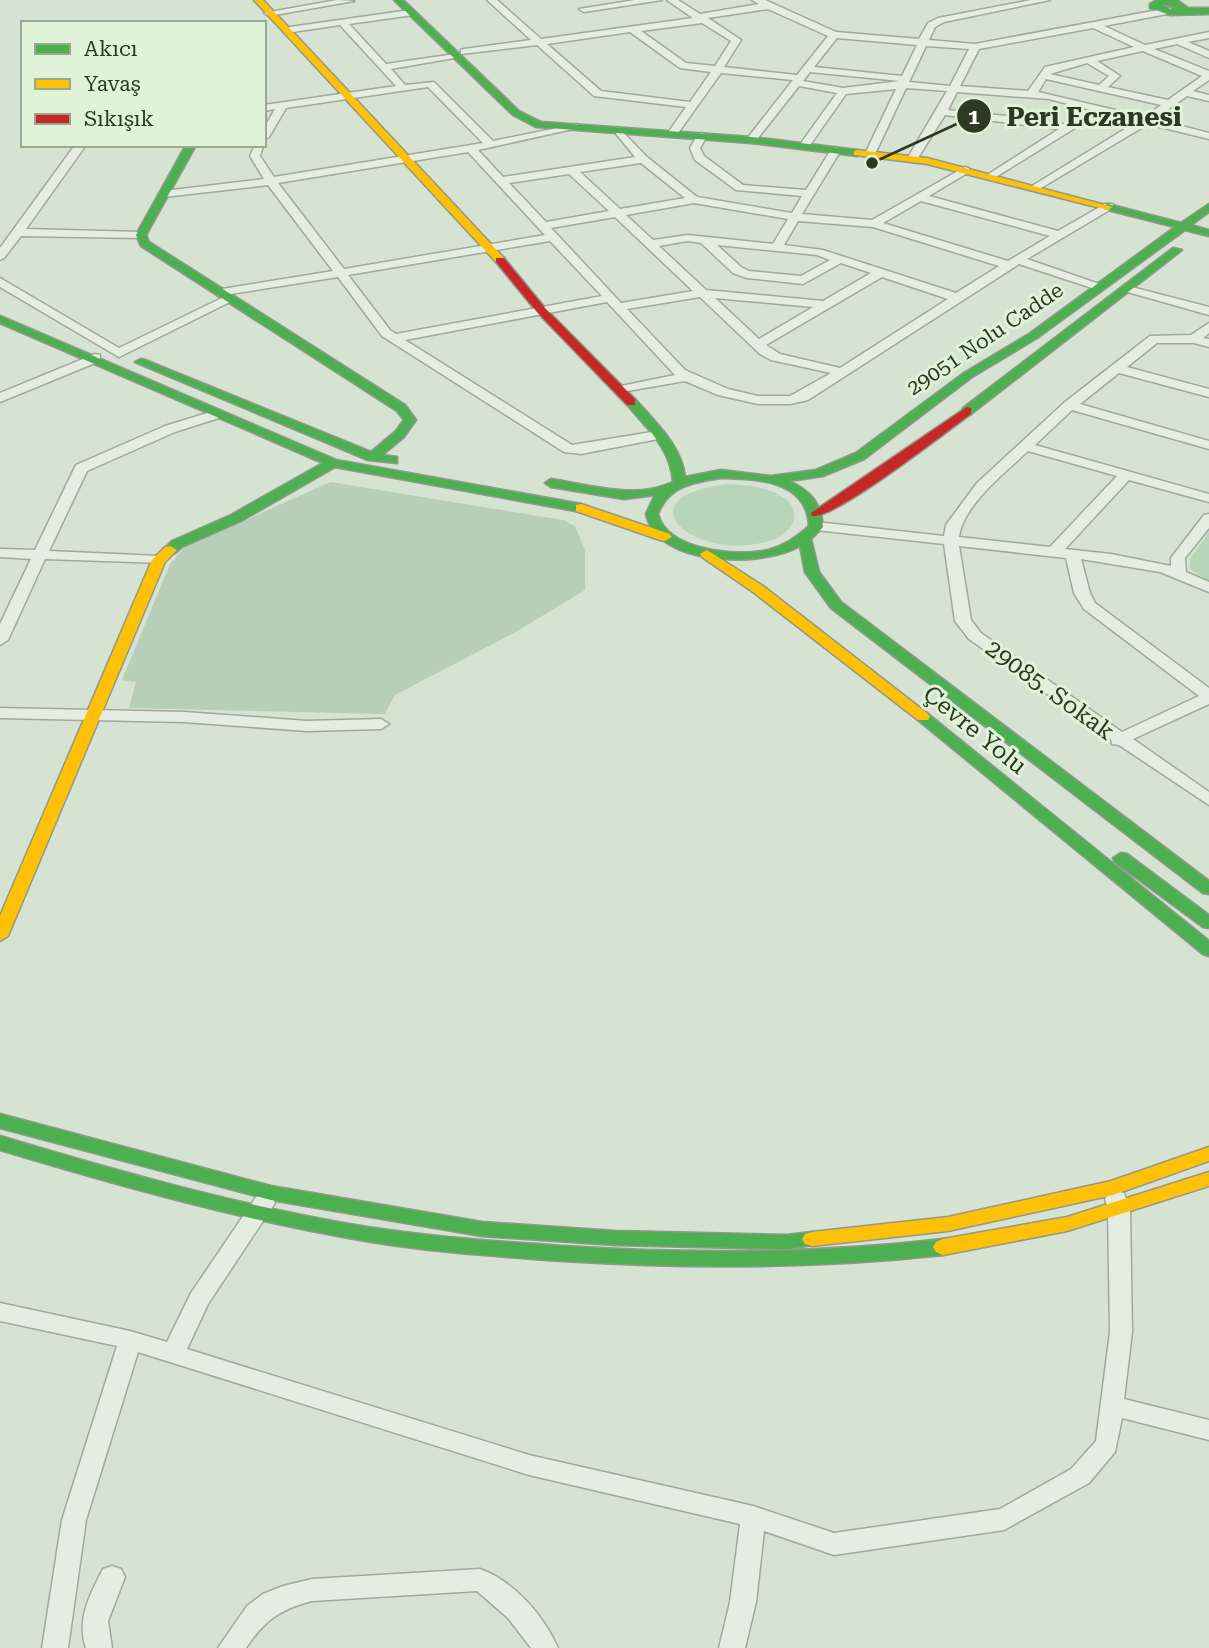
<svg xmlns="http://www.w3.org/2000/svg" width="1209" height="1648" viewBox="0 0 1209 1648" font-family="'Roboto Serif',serif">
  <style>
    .green { fill: #b8d5b9 }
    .cemetery { fill: #b7cfb8 }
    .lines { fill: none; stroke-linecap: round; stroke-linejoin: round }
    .street-casing { stroke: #a0a99a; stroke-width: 3 }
    .fast-casing { stroke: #90998a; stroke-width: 3 }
    .slow-casing { stroke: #90998a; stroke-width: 3 }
    .jam-casing { stroke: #90998a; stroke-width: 3 }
    .street { fill: #e5ede2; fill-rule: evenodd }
    .fast { fill: #4caf50; fill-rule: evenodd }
    .slow { fill: #ffc107; fill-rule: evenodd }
    .jam { fill: #c62828; fill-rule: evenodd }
    .labels { text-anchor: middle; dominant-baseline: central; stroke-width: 6; stroke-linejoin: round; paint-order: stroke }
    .far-street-label { font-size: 21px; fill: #2d3922; stroke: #e0f3d9 }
    .street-label { font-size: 24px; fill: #2d3922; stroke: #e0f3d9 }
    .leader { fill: none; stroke: #2d3922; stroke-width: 2.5 }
    .callout-dot { fill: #2d3922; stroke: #e0f3d9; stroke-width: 2.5 }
    .mark-label { font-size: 21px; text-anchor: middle; font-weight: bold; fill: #fff }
    .callout-label { font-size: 26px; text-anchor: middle; font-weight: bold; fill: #2d3922; stroke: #e0f3d9; stroke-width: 6; stroke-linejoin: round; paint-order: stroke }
  </style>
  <rect width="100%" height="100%" fill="#d6e3d2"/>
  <path class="green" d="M726,484C745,485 763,486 779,495C808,511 792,535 766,542C693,561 621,498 726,484Z
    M1209,532V581L1190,569V559Z"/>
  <path class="cemetery" d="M330,482L563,520L575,526L585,550V590L514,633L395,695L385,714L129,708L136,682L122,680L170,564L184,548Z"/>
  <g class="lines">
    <defs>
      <path id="street" d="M337,0L354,1L269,16L264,13Z
        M487,0H497L541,39L693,18L667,0H678L700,14L759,4L752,0H765L836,32L919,39L928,23L938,18L1031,0H1050L944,22L935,27L929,40L975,44L1169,8L1172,9V13L1104,26L1145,45L1209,32V38L1188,42L1209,51V58L1177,44L1154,49L1209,71V80L1193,91L1209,95V101L1187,96L1155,119L1209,133V139L1148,124L1036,191L1030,188L1032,186L1138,121L1101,112L991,180L987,179V175L1059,129L945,115L916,161H908L907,159L947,91L906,88L875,154L866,156L865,154L896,89L846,94L808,148L804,149L799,146L837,93L799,86L755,142L751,143L746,140L793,80L721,73L676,136L672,137L667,134L686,107L594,96L537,45L461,54V50L464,49L531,40ZM768,9L828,36L797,75L724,67L741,40L708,18ZM702,23L731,41L715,66L686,63L641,31ZM1093,28L1134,47L1045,67L1028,91L960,86L979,49ZM630,32L680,68L711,72L690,102L601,91L547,44ZM837,38L917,45L902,76L814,67ZM926,46L969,49L950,86L909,82ZM1143,51L1202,76L1168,100L1108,87L1120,76L1097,61ZM1087,63L1109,76L1099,85L1050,74ZM810,72L900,81L843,88L803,81ZM1046,79L1161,105L1145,117L1038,92ZM957,92L1049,99L1091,110L1067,125L1046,120L948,110Z
        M635,0H662L584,12L579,9Z
        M410,10L415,13L413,15L349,24L386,64L455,54L460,57L391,69L405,85L434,82L493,141L577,124L582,127L478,150L503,177L635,157L613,130L618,127L647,157L697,197L792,213L802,196L736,190L695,160L690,148L698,134L702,133L707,136L700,148L704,156L743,185L806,190L832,148L836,147L841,150L802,214L872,220L965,167L969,168V172L929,196L1058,231L1105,204H1113V208L1027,259L1105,286L1095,289L1019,264L808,400L790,404H758L718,395L685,381L616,393V387L675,375L607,302L405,340L572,445L658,431L665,435L658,439L581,454L564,452L382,336L338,277L218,296L216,293L222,289L333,271L268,185L164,197L158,194L164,191L264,179L250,156L255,145L264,143L260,156L274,177L483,143L428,87L286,108L269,137L264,140V128L275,109L264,111V105L396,86L340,25L286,33L283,32V28ZM468,152L545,235L344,269L278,183ZM641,163L685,198L620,209L580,172ZM569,174L609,211L546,222L509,183ZM921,201L1050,236L1008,261L883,223ZM694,203L788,219L773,244L688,235L653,240L626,215ZM615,217L693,291L621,303L551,228ZM798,221L873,227L999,266L956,293L823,250L784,245ZM550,241L602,296L396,334L390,330L348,275ZM688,241L701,243L733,273L747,278L803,284L841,263L871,273L823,301L706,290L659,246ZM717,245L817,255L830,260L801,276L749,271L741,267ZM882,277L948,299L840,368L780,354L766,345ZM700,297L760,354L771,360L831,373L790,396H758L728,389L685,370L627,309ZM715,298L813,307L759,339Z
        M75,145H86L26,229L141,232L147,235L141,238L21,236L4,258L0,260V248Z
        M0,278L119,348L226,296L236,299L119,357L0,287Z
        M1124,285L1209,307V315L1124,291Z
        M1209,323V333L1203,338L1209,339V347L1194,343H1157L1127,367L1209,389V397L1119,373L1080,404L1209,441V449L1072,410L1035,445L1209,494V502L1129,480L1065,549L1111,554L1171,566V558L1204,515L1209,514V528L1185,558L1186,572L1209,582V592L1160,572L1081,559L1090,593L1095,603L1209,688V704L1133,739L1209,792V805L1119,745L1112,744L1111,739L969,639L955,621L944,544L816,530L809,526L816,522L944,536L946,525L977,483L1065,402L1150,336L1191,335ZM1028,451L1117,476L1050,547L959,537C963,505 1005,473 1028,451ZM959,546L1066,558L1074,593L1084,609L1199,696L1122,732L981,633L971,620Z
        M95,354L100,355V361L0,402V393Z
        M217,410L222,411V417L175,432L87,471L49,551L159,556L166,560L164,563L45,559L8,640L0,645V624L31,559L0,557V549L35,550L76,465L165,426Z
        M0,708L184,712L307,721L381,719L389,724L381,729L307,731L184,722L0,718Z
        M1116,1191L1124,1193L1130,1209L1132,1332L1124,1399L1209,1420V1440L1122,1418L1115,1452L1089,1483L1004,1530L834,1555L764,1531L756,1602L745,1648H719L730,1602L740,1524L529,1475L138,1352L86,1520L68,1648H42L62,1520L117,1346L0,1321V1303L130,1331L167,1342L191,1293L256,1197L264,1195L272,1197L275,1203L208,1304L187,1349L529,1455L753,1506L834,1533L1000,1509L1071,1469L1096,1441L1110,1332L1108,1209L1105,1199L1108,1193Z
        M112,1566L121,1569L125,1577L108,1621L112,1648H86C76,1620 90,1594 103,1569Z
        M480,1569C514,1581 543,1615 558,1648H531L508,1618L477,1591L312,1601C280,1609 264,1621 246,1648H218L247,1606L263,1594L283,1586L312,1579Z"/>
      <path id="fast" d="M394,0H403L519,111L541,122L751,137L857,150L862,153L857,156L751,143L536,127L513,115Z
        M1157,0H1177L1188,8H1209V14L1170,15L1150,8V4ZM1161,4L1177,7L1170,9Z
        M186,145H196L146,235L149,242L405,405L416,420L404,437L382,455L397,457V463L368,460L135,362L141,359L145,360L371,452L396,431L404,420L397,411L141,246L136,235Z
        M1108,204L1181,223L1209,204V212L1191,225L1209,230V236L1185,230L1037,338L972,377L864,459L823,476L789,481C811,491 821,503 823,527L811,539L819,572L841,602L1209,881V894L1203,893L831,608L805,572L800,546C762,568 657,567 646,514L655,495L624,499L551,487L545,483L551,479C589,485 636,500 673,482C671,447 645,427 625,402L631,398L635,399C655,422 682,446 685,477L721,470L771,476L816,470L856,453L964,373L1029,334L1175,227L1104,209V205ZM721,478C758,479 807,480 809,526C797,537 784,546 768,550C738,557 667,551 658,514C668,486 694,482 721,478Z
        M1173,248L1182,250L971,414H963V408Z
        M0,316L336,460L581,504L587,508L581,512L335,467L241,521L182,547L175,553H165L163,550L172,541L231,515L323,463L0,323Z
        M923,713L928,714L1209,941V956L1203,954L918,720L916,717L918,714Z
        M1121,853L1127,854L1209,915V928L1203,927L1115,862L1113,858Z
        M0,1114L271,1186L482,1222L615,1231L787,1235L812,1232L819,1234L822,1239L819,1244L787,1249L615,1245L482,1236L271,1200L0,1128Z
        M0,1136C113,1170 227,1202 343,1223C416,1236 490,1241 563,1246C691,1254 816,1254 943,1239L950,1242L953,1247L950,1252L943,1255C816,1269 691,1269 563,1261C489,1256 416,1251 343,1237C227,1216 113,1184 0,1150Z"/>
      <path id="slow" d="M254,0H263L504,258V262H496Z
        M857,150L927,158L1113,207L1108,210L927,164L854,155V151Z
        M581,504L670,534L672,537L665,541L660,540L576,511V505Z
        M170,546L177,550L165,562L8,936L0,941V916L152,560L165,547Z
        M707,550L763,586L928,714L930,717L928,720H918L753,592L702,557L700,554Z
        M1209,1147V1161L1113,1195L948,1231L812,1246L805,1244L802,1239L805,1234L812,1232L948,1217L1111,1181Z
        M1209,1172V1186L1067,1231L943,1255L936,1252L933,1247L936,1242L943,1239L1067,1217Z"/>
      <path id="jam" d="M496,258H504L545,308L635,399V405H627L537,312L496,262Z
        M967,407L971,408V414C947,431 834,520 812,516L811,513Z"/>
    </defs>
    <use href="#street" class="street-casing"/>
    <use href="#fast" class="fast-casing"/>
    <use href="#slow" class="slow-casing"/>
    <use href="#jam" class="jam-casing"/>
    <use href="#street" class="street"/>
    <use href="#fast" class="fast"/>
    <use href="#slow" class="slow"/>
    <use href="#jam" class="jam"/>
  </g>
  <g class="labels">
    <g class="far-street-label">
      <text transform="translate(985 339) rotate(-34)">29051 Nolu Cadde</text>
    </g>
    <g class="street-label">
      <text transform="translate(1050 690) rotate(36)">29085. Sokak</text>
      <text transform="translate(975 730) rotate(39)">Çevre Yolu</text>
    </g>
  </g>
  <path class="leader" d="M872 163L974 116"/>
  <g class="callout-dot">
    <circle cx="872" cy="163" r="7"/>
    <circle cx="974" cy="116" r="18"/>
  </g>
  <g class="mark-label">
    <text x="974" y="124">1</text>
  </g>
  <g class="callout-label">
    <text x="1094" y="126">Peri Eczanesi</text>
  </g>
  <rect x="21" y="21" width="245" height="126" fill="#e0f3d9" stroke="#98a990" stroke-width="2"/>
  <rect x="35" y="44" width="35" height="10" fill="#4caf50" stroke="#98a990" stroke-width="2"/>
  <text x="84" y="56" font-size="21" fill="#2d3922">Akıcı</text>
  <rect x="35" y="79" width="35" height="10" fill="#ffc107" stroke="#98a990" stroke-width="2"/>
  <text x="84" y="91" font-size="21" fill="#2d3922">Yavaş</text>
  <rect x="35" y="114" width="35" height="10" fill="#c62828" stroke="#98a990" stroke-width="2"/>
  <text x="84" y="126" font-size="21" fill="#2d3922">Sıkışık</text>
</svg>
